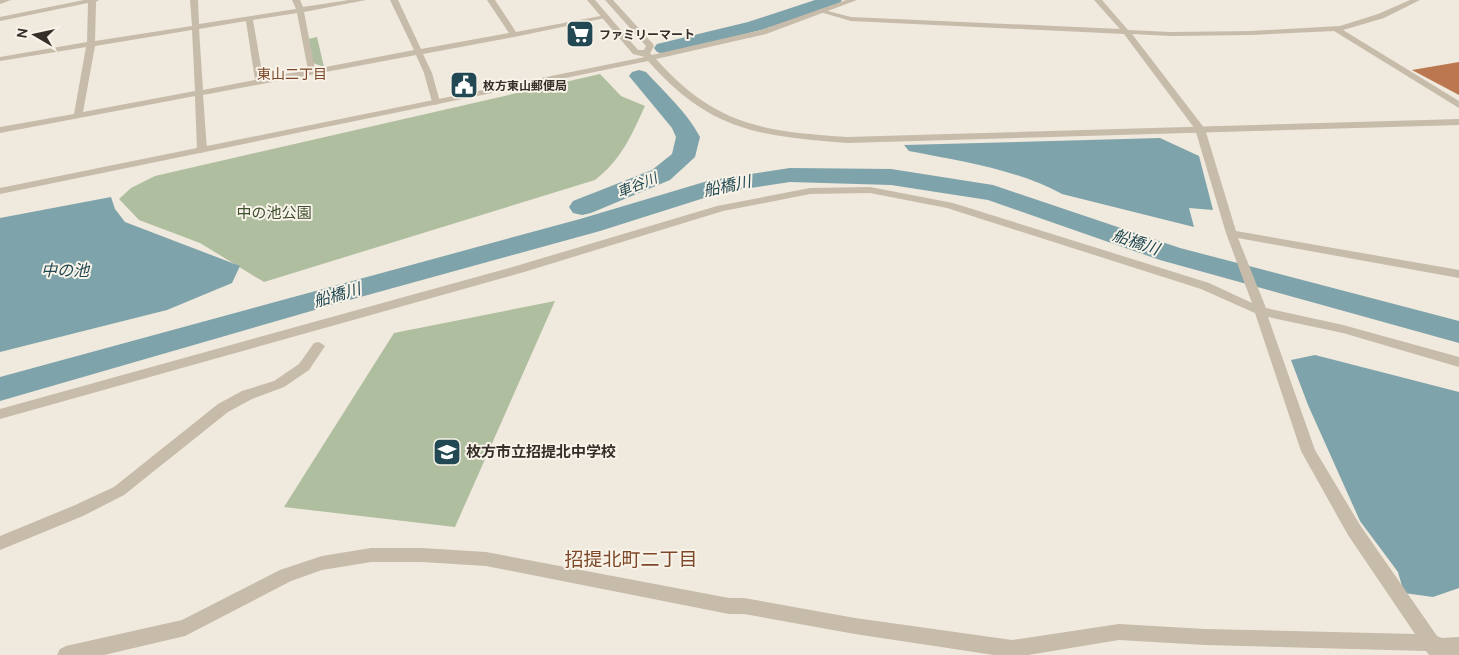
<svg xmlns="http://www.w3.org/2000/svg" width="1459" height="655" viewBox="0 0 1459 655" font-family="Cabin,'Noto Sans JP',sans-serif">
  <style>
    .green { fill: #afbe9e }
    .water { fill: #7ea3aa }
    .lines { fill: none; stroke-linecap: round; stroke-linejoin: round }
    .river { fill: #7ea3aa; fill-rule: evenodd }
    .building { fill: #bb7850 }
    .minor { fill: #c7bbaa; fill-rule: evenodd }
    .tertiary { fill: #c7bbaa; fill-rule: evenodd }
    .labels { text-anchor: middle; dominant-baseline: central; stroke-width: 4; stroke-linejoin: round; paint-order: stroke }
    .far-poi-label { font-size: 12px; font-weight: bold; fill: #352e29; stroke: #f8f3e9; text-anchor: start }
    .far-neighbourhood-label { font-size: 14px; fill: #7d4829; stroke: #f8f3e9 }
    .far-water-label { font-size: 14px; font-style: italic; fill: #224953; stroke: #f8f3e9 }
    .park-label { font-size: 15px; fill: #40512f; stroke: #f8f3e9 }
    .poi-label { font-size: 15px; font-weight: bold; fill: #352e29; stroke: #f8f3e9; text-anchor: start }
    .water-label { font-size: 16px; font-style: italic; fill: #224953; stroke: #f8f3e9 }
    .near-neighbourhood-label { font-size: 19px; fill: #7d4829; stroke: #f8f3e9 }
  </style>
  <rect width="100%" height="100%" fill="#f0e9dd"/>
  <path class="green" d="M317,37L324,67L313,63L308,39Z
    M600,74L621,96L645,106C631,136 622,159 595,180L264,282L200,243L139,220L119,199L131,188L155,176Z
    M555,301L455,527L284,507L394,333Z"/>
  <path class="water" d="M1160,138L1199,156L1213,210L1189,208L1194,227L1062,194C1016,169 960,161 909,151L904,145Z
    M111,197L115,209L125,222L240,266L232,283L167,310L0,352V218Z
    M1315,355L1459,392V588L1433,597L1404,593L1398,572L1360,521L1308,405L1291,360Z"/>
  <g class="lines">
    <path class="river" d="M815,0H842L839,4L761,30L664,54L657,52L654,48L657,44L748,22Z
      M639,70L646,72C665,93 686,111 700,137L695,157L670,180L591,213L582,215L573,213L569,207L573,201L652,170L672,154L676,137L672,128L629,76L632,72Z
      M790,168L891,169L993,185L1180,248L1459,321V343L1160,260L988,200L891,185L790,182L723,192L600,231L346,301L0,401V377L580,219L711,180Z"/>
  </g>
  <path class="building" d="M1459,62V95L1412,70Z"/>
  <g class="lines">
    <path class="minor" d="M0,0H11L0,4Z
      M84,0H99L96,2L95,41L192,26L190,0H198L199,24L296,9L292,0H300L303,7L349,0H366L304,12L315,69L414,50L390,0H398L421,49L509,33L487,0H495L516,32L606,15L610,17L514,37L423,54L432,73L440,102L436,105L432,102L424,73L416,55L203,95L207,150L202,153L197,150L195,96L0,133V127L74,114L86,47L0,61V57L87,42L88,3L0,21V17ZM297,13L308,70L263,78L253,20ZM246,21L255,80L203,90L199,29ZM192,30L195,91L83,112L95,46Z
      M1094,0H1102L1128,30L1171,32L1251,31L1340,26L1378,14L1410,0H1420L1384,18L1343,30L1459,101V108L1334,31L1251,35L1171,36L1132,34L1205,129L1236,231L1459,270V278L1238,238L1266,308L1343,325L1459,357V367L1343,333L1268,317L1315,450L1360,525L1437,636L1442,638L1459,637V655H1429L1426,651L1205,645L1119,640L1028,655H994L855,634L744,614H729L486,566L422,562H371L322,570L291,581L185,636L104,655H57L60,649L66,646L182,620L280,570L322,556L371,548H422L486,552L729,598H744L855,618L1012,640L1119,624L1205,629L1415,634L1348,535L1301,451L1255,313L1201,289L947,208L870,193L810,194L723,211L524,272L0,419V409L516,266L717,206L810,188L870,187L953,203L1209,283L1252,303L1226,233L1195,129L1124,34L851,21L820,12L824,10L851,17L1120,29Z
      M319,342L325,346L309,370L284,387L252,399L228,412L124,495L83,516L0,550V536L73,506L114,487L218,404L242,391L274,381L299,364L314,343Z"/>
    <path class="tertiary" d="M587,0H595L638,50H644L646,46L605,0H613L653,44L654,46L650,53L652,55L761,30L846,0H857L766,34L656,59C716,126 762,131 847,137L1459,119V125L847,143C758,136 710,131 648,61L0,194V188L645,57L633,54Z"/>
  </g>
  <defs>
    <symbol id="supermarket-square" viewBox="-11 -11 22 22"><rect x="-9" y="-9" width="18" height="18" rx="4" fill="#224953" stroke="#f8f3e9"/><path d="M-6-5.5h2.5l.6 2H6L4.5 2H-2.5L-4.4-4H-6ZM-1.5 3.2a1.3 1.3 0 1 0 .1 0ZM3 3.2a1.3 1.3 0 1 0 .1 0Z" fill="#fff"/></symbol>
    <symbol id="civic-square" viewBox="-11 -11 22 22"><rect x="-9" y="-9" width="18" height="18" rx="4" fill="#224953" stroke="#f8f3e9"/><path d="M-.6-6.5H3V-4.5H.6V-3L4-1V1h2V6H-6V1h2V-1L-.6-3ZM-1.2 2.5V6h2.4V2.5Z" fill="#fff"/></symbol>
    <symbol id="school-square" viewBox="-11 -11 22 22"><rect x="-9" y="-9" width="18" height="18" rx="4" fill="#224953" stroke="#f8f3e9"/><path d="M0-5L7-2L0 1L-7-2ZM-4 1L0 2.5L4 1V4Q0 6-4 4Z" fill="#fff"/></symbol>
  </defs>
  <g fill-rule="evenodd">
    <use href="#supermarket-square" x="564" y="18" width="32" height="32"/>
    <use href="#civic-square" x="448" y="69" width="32" height="32"/>
    <use href="#school-square" x="431" y="436" width="32" height="32"/>
  </g>
  <g class="labels">
    <g class="far-poi-label">
      <text x="599" y="34">ファミリーマート</text>
      <text x="483" y="85">枚方東山郵便局</text>
    </g>
    <g class="far-neighbourhood-label">
      <text x="292" y="74">東山二丁目</text>
    </g>
    <g class="far-water-label">
      <text transform="translate(637 185) rotate(-22)">車谷川</text>
    </g>
    <g class="park-label">
      <text x="274" y="213">中の池公園</text>
    </g>
    <g class="poi-label">
      <text x="466" y="452">枚方市立招提北中学校</text>
    </g>
    <g class="water-label">
      <text transform="translate(727 186) rotate(-12)">船橋川</text>
      <text transform="translate(1136 242) rotate(19)">船橋川</text>
      <text x="65" y="270">中の池</text>
      <text transform="translate(337 295) rotate(-16)">船橋川</text>
    </g>
    <g class="near-neighbourhood-label">
      <text x="631" y="559">招提北町二丁目</text>
    </g>
  </g>
  <g transform="translate(35 35) rotate(279)" stroke="#f8f3e9" stroke-width="4" paint-order="stroke">
  <path d="M0-4L9 19L0 12L-9 19Z" fill="#352e29"/>
  <text y="-8" font-size="14" font-weight="bold" text-anchor="middle" fill="#352e29">N</text>
  </g>
</svg>
